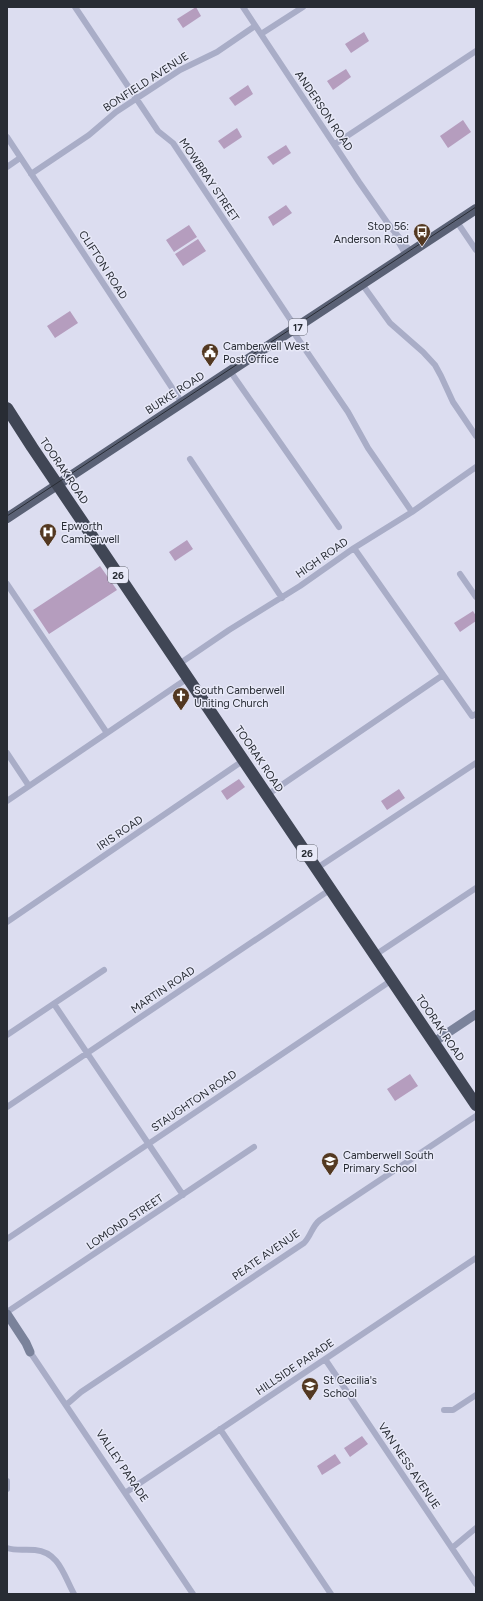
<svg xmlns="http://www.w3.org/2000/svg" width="483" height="1601" viewBox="0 0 483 1601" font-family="Figtree,sans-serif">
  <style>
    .green { fill: #b59dbe }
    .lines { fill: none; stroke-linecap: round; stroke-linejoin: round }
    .street { stroke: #a9adc7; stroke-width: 6 }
    .secondary { stroke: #7a829a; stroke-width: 9 }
    .primary { stroke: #5a6175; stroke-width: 10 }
    .highway { stroke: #404655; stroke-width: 12 }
    .tram { stroke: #282c34; stroke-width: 1 }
    .labels { text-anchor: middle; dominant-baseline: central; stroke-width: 3; stroke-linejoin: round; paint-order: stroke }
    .shield { fill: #e8e9f8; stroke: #62656f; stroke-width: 1 }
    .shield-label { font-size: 10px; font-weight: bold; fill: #282c34 }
    .street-label { font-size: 11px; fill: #282c34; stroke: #e8e9f8 }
    .poi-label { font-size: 11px; fill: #282c34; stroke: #e8e9f8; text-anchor: start }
  </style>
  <rect width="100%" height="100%" fill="#dcddf0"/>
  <path class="green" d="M196,7L201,16L183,28L177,19Z
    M364,32L369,41L351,53L345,44Z
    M346,69L351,77L333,90L327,81Z
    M248,85L253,94L235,106L229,98Z
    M463,120L471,132L448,148L440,136Z
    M237,128L242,137L224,149L218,141Z
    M286,145L291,153L273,165L267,157Z
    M286,205L292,213L273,226L268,217Z
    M189,225L197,237L174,252L166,240Z
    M198,239L206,251L183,266L175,254Z
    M70,311L78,323L55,338L47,326Z
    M187,540L193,549L175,561L169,552Z
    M100,566L117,590L49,634L33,610Z
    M473,611L476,616V621L460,632L454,623Z
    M239,779L245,787L227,800L221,791Z
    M399,789L405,798L387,810L381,801Z
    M410,1074L418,1086L395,1101L387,1089Z
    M362,1436L368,1444L350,1457L344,1448Z
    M335,1454L341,1463L322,1475L317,1466Z"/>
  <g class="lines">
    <path class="street" d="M75,7L158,131L173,143L296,328
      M243,7L359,182L389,225L411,252
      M261,34L303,7
      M7,137L182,403
      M335,144L476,51
      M7,167L20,158
      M31,174L89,135L116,112L180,70L217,52L255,26
      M457,222L476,250
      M395,236L406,255
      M362,284L390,323L423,352L435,365L441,376L453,402L476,436
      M292,330L348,412L368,448L412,512
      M230,371L339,527
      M190,459L282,598
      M354,548L472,716L476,714
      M460,574L476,597
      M7,584L107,733
      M179,664L229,630L300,586L354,548L412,512L476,467
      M7,753L29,786
      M267,795L443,675
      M7,801L188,678
      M317,868L476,763
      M7,922L244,760
      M375,955L476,888
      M54,1004L183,1195
      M7,1035L104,970
      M7,1107L331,889
      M7,1239L392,980
      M7,1312L254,1147
      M28,1349L193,1594
      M325,1359L476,1584
      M66,1405L81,1392L304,1243C311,1236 312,1226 320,1220L476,1116
      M444,1410H453L476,1395
      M220,1429L331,1594
      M7,1481V1489
      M125,1493L476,1258
      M7,1548C16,1551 25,1549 35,1550C59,1552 64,1576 74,1594
      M452,1548L476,1528"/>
    <path class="secondary" d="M434,1042L476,1014
      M7,1314L26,1343L30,1352"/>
    <path class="primary" d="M7,518L476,209"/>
    <path class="highway" d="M7,408L32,447L476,1105"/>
    <path class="tram" d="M7,516L476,207"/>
  </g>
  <defs>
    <symbol id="bus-pin" viewBox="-11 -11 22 30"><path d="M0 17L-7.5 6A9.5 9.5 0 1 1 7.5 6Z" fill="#533821" stroke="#e8e9f8"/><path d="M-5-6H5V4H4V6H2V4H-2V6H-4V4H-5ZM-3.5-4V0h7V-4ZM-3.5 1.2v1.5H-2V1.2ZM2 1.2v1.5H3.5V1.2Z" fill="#fff"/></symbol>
    <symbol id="civic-pin" viewBox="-11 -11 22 30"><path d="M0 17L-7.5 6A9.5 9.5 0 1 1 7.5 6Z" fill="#533821" stroke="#e8e9f8"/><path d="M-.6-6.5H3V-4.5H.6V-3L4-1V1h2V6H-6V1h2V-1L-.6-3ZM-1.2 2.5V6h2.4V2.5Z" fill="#fff"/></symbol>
    <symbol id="hospital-pin" viewBox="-11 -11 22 30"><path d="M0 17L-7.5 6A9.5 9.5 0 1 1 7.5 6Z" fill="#533821" stroke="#e8e9f8"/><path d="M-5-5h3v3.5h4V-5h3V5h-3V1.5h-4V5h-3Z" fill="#fff"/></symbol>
    <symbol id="church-pin" viewBox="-11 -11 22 30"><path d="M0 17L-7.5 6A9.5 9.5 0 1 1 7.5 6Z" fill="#533821" stroke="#e8e9f8"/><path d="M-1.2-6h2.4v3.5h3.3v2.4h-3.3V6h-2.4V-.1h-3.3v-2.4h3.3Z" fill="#fff"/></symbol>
    <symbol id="school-pin" viewBox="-11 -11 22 30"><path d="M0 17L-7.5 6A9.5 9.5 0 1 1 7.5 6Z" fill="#533821" stroke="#e8e9f8"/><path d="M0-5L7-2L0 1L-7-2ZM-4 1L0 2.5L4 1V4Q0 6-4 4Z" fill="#fff"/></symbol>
  </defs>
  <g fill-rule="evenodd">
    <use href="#bus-pin" x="412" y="222" width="20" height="27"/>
    <use href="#civic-pin" x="200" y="342" width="20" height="27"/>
    <use href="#hospital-pin" x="38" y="522" width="20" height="27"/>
    <use href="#church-pin" x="171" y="686" width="20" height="27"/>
    <use href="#school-pin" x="320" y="1151" width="20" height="27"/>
    <use href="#school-pin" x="300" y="1376" width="20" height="27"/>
  </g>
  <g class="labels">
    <g class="shield">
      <rect x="289" y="319" width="18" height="16" rx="3"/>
      <rect x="108" y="567" width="20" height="16" rx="3"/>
      <rect x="297" y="845" width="20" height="16" rx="3"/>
    </g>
    <g class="shield-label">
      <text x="298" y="327">17</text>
      <text x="118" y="575">26</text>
      <text x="307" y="853">26</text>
    </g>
    <g class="street-label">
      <text transform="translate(146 82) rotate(-33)">BONFIELD AVENUE</text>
      <text transform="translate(324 111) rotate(56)">ANDERSON ROAD</text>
      <text transform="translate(209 180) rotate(56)">MOWBRAY STREET</text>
      <text transform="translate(103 265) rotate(57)">CLIFTON ROAD</text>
      <text transform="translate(175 393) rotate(-33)">BURKE ROAD</text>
      <text transform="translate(64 471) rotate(56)">TOORAK ROAD</text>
      <text transform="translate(322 558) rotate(-35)">HIGH ROAD</text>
      <text transform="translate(259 759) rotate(56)">TOORAK ROAD</text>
      <text transform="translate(120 833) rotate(-34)">IRIS ROAD</text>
      <text transform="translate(163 990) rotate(-34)">MARTIN ROAD</text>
      <text transform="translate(440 1028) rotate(56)">TOORAK ROAD</text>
      <text transform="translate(194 1101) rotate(-34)">STAUGHTON ROAD</text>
      <text transform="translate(125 1222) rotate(-34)">LOMOND STREET</text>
      <text transform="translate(266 1255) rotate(-35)">PEATE AVENUE</text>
      <text transform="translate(295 1367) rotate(-34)">HILLSIDE PARADE</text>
      <text transform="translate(122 1466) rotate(56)">VALLEY PARADE</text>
      <text transform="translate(409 1466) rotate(56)">VAN NESS AVENUE</text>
    </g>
    <g class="poi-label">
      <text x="409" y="226" text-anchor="end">Stop 56:<tspan x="409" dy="13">Anderson Road</tspan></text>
      <text x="223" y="346">Camberwell West<tspan x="223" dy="13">Post Office</tspan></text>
      <text x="61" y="526">Epworth<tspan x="61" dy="13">Camberwell</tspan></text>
      <text x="194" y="690">South Camberwell<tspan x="194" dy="13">Uniting Church</tspan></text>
      <text x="343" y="1155">Camberwell South<tspan x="343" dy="13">Primary School</tspan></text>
      <text x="323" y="1380">St Cecilia's<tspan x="323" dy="13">School</tspan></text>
    </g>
  </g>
  <rect width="483" height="1601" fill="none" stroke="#282c34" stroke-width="16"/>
</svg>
